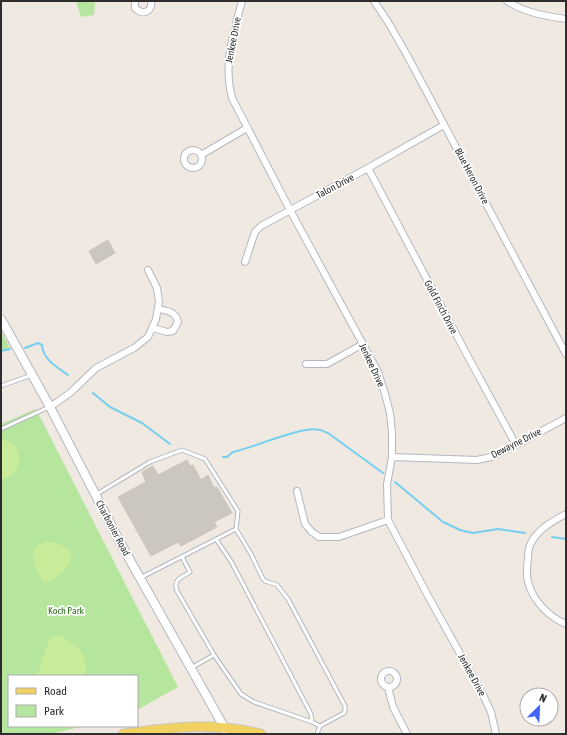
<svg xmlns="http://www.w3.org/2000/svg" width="567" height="735" viewBox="0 0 567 735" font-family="'Asap Condensed',sans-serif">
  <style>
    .green { fill: #b6e59e }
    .pitch { fill: #c9ec9a }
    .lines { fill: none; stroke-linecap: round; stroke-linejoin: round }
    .stream { stroke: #75cff0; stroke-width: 2 }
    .building { fill: #cbc7bf; stroke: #cbc5ba }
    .lane-casing { stroke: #b4b7c1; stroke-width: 5 }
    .street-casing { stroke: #b4b7c1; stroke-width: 8 }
    .secondary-casing { stroke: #b4b7c1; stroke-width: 10 }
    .primary-casing { stroke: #c9c9c9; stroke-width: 11 }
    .lane { stroke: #fff; stroke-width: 3 }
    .street { stroke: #fff; stroke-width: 6 }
    .secondary { stroke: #fff; stroke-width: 8 }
    .primary { stroke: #f2d163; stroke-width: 9 }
    .labels { text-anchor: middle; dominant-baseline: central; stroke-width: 3.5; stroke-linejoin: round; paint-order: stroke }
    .street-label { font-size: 10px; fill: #2e2e2e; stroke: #fff }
    .park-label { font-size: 10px; fill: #2c6e1b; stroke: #fff }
  </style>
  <rect width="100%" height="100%" fill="#efe9e1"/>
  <path class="green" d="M76,1H95L94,15L81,17Z
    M1,331L10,348L1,351Z
    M36,409L178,687L137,710V676H9V726H84L51,734H1V424Z"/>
  <path class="pitch" d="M1,440C25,440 25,477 1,479Z
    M45,542C53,542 59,543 66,548C82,561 57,576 48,583L43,582C36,568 24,549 45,542Z
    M60,636C79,646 87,653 86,676H37L50,637Z"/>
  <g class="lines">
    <path class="stream" d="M25,348L38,343L42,345C43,360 57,367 68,375
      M1,351L10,349
      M93,393L110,407L142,423L170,444
      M223,457H227L233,452C253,448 303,425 320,430C322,430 325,432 328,433L383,473
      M395,482L443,522L460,530L473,533L498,529L525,533
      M552,537L566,539"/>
  </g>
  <path class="building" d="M108,240L115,253L96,264L89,251Z
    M187,460L190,466L193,465L201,480L208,475L214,488L217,487L232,513L214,522L217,527L181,546L178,542L151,556L118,497L146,482L142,472L153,466L158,475Z"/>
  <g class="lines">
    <defs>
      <path id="lane" d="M1,386L32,375
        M1,429L49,407
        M97,494L150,462L182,450L205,459L238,511L236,529L142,577
        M236,529L251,554L263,579L265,581L277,585L288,599L345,706V711L344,713L320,726L317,734
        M216,539L232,563L311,714L312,722
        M182,557L190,572C181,578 173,579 177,591L214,655L241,694L254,702L312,722L320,726
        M191,668L214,655"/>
      <path id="street" d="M135,1V8C142,16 153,12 151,1
        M242,1C233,35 223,63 232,98L290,210L378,372L385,394L390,413L392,433V457L387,484L388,520L427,594L484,697L491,712L496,734
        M374,1L388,22L407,55L566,354
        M507,1C525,13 546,16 566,19
        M184 159a9 9 0 1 1 18 0a9 9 0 1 1-18 0Z
        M201,155L247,128
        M368,168L466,353L516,445
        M245,262L255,232L261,226L368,168L444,125
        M153,328L167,332L173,331L178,322C176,312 168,311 159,309
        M306,364H327L363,344
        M50,407L70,393L96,368L134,348L148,337L156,319L159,302L157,288L148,270
        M392,457L477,460L491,457L516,445L566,418
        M297,491L305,524L312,532L319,537H339L388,520
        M566,514C553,521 538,529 531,543C529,547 528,553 528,558C527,566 526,575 528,582C533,601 549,617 566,624
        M381 679a8 8 0 1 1 16 0a8 8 0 1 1-16 0Z
        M388,687L393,707L407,734"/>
      <path id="secondary" d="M1,319L50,407L122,546L228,734"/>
      <path id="primary" d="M123,734C172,727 212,722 261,734"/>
    </defs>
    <use href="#lane" class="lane-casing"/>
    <use href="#street" class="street-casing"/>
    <use href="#secondary" class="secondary-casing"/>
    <use href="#primary" class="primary-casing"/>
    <use href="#lane" class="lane"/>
    <use href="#street" class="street"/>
    <use href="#secondary" class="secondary"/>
    <use href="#primary" class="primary"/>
  </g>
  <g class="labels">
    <g class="street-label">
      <text transform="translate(233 40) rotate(-79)">Jenkee Drive</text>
      <text transform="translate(472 176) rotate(62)">Blue Heron Drive</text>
      <text transform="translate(335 186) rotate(-28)">Talon Drive</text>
      <text transform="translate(441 307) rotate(62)">Gold Finch Drive</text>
      <text transform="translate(372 365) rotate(65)">Jenkee Drive</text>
      <text transform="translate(516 443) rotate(-27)">Dewayne Drive</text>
      <text transform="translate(113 528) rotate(62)">Charbonier Road</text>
      <text transform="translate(472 675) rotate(61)">Jenkee Drive</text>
    </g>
    <g class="park-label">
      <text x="66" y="610">Koch Park</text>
    </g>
  </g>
  <rect width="567" height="735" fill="none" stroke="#2e2e2e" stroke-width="4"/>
  <rect x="8" y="675" width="130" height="52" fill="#ffffff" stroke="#ababab"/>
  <rect x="16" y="688" width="20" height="6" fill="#f2d163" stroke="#ababab"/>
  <text x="44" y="695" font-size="12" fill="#2e2e2e">Road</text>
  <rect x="16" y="705" width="20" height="12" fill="#b6e59e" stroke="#ababab"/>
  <text x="44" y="715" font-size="12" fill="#2e2e2e">Park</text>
  <g transform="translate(539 707) rotate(24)"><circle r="19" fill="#ffffff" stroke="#ababab"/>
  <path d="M0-3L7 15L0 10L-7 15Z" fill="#4264fb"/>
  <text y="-6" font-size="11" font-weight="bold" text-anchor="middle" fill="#2e2e2e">N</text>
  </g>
</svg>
